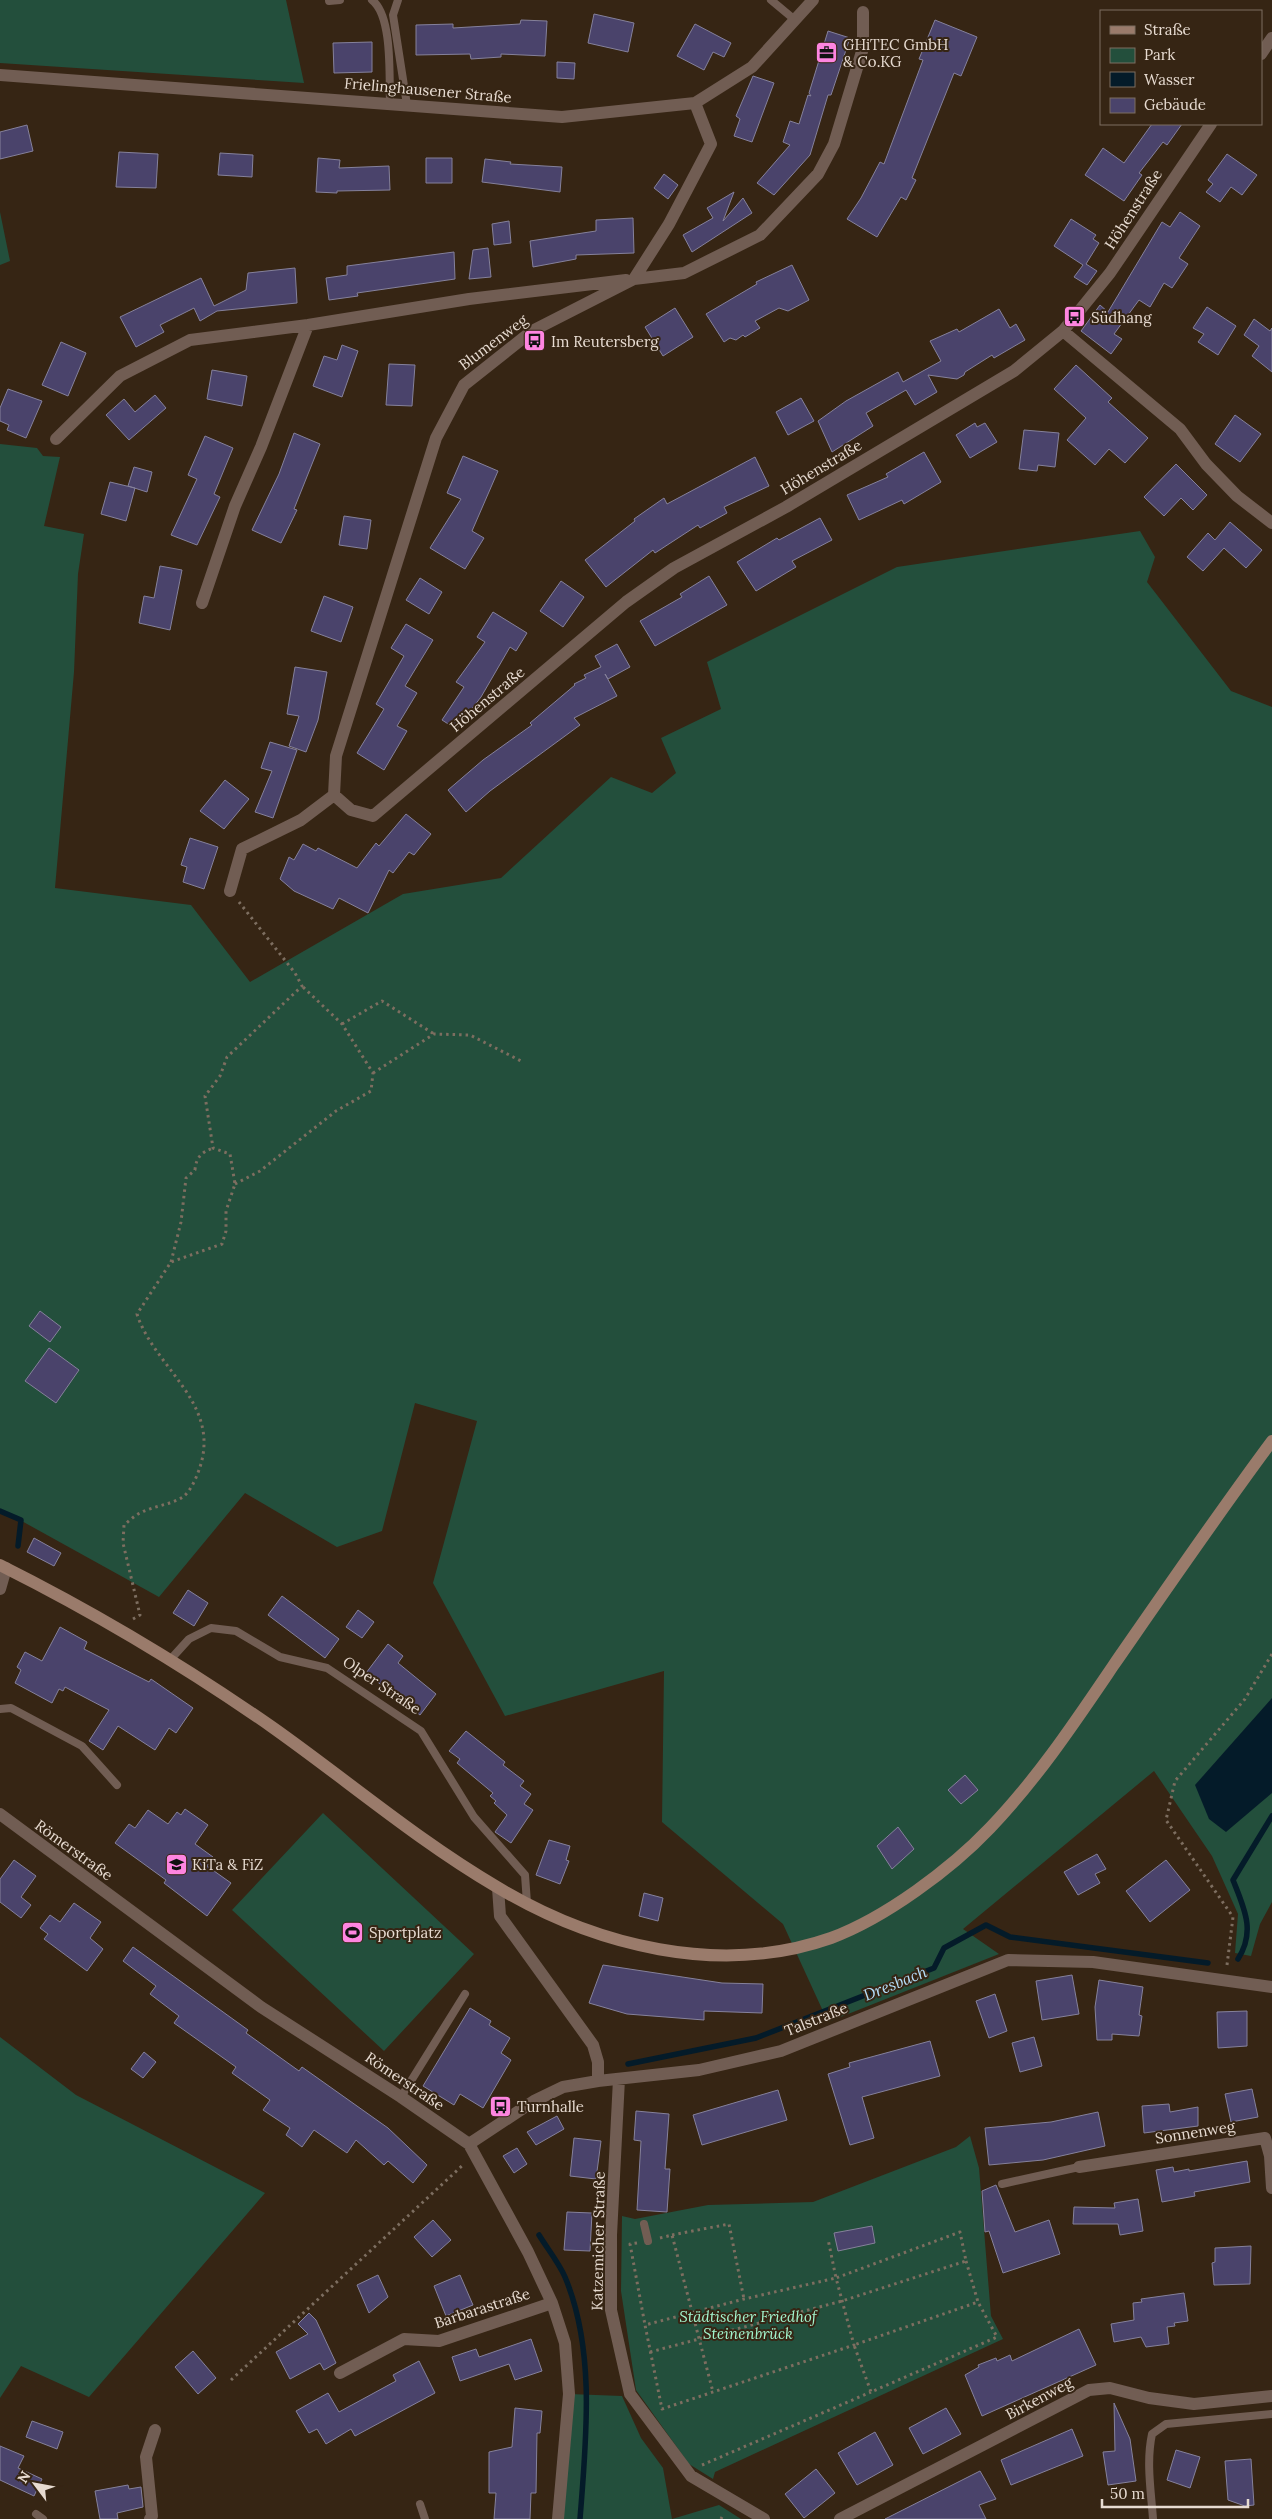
<svg xmlns="http://www.w3.org/2000/svg" width="1272" height="2519" viewBox="0 0 1272 2519" font-family="Lora,serif">
  <style>
    .green { fill: #234f3c }
    .water { fill: #041b29 }
    .lines { fill: none; stroke-linecap: round; stroke-linejoin: round }
    .stream { stroke: #041b29; stroke-width: 5.5 }
    .building { fill: #4a436b; stroke: #85819b }
    .path { stroke: #7d6e60; stroke-width: 3; stroke-dasharray: 2.5 4; stroke-linecap: butt }
    .lane { stroke: #715d53; stroke-width: 8 }
    .street { stroke: #715d53; stroke-width: 12 }
    .secondary { stroke: #9a7b6b; stroke-width: 12 }
    .labels { text-anchor: middle; dominant-baseline: central; stroke-width: 4; stroke-linejoin: round; paint-order: stroke }
    .poi-label { font-size: 15px; fill: #e7dbd1; stroke: #362514; text-anchor: start }
    .street-label { font-size: 15px; fill: #e7dbd1; stroke: #362514 }
    .park-label { font-size: 15px; font-style: italic; fill: #a2f5ce; stroke: #362514 }
    .water-label { font-size: 16px; font-style: italic; fill: #b4defa; stroke: #362514 }
  </style>
  <rect width="100%" height="100%" fill="#362514"/>
  <path class="green" d="M0,0H286L304,83L0,63Z
    M0,212L10,261L0,265Z
    M0,444L37,448L43,456L60,457L44,526L84,534L78,574L74,672L55,888L191,905L250,982L403,894L501,878L611,777L652,793L676,773L661,738L721,709L707,662L897,567L1140,531L1155,557L1147,582L1231,691L1272,707V1902L1260,1924L1251,1956L1235,1953L1238,1914L1212,1856L1154,1771L963,1929L999,1954L828,2022L783,1924L662,1822L664,1671L505,1716L433,1583L477,1421L415,1403L382,1531L337,1547L245,1493L159,1597L0,1509Z
    M323,1813L474,1954L384,2051L232,1910Z
    M0,2037L76,2095L265,2193L89,2397L21,2366L0,2398Z
    M970,2136L979,2168L991,2316L1003,2339L715,2472L713,2479L689,2464L636,2390L621,2291L622,2216L635,2219L708,2205L813,2202L956,2147Z
    M569,2394L622,2396L641,2438L663,2468L672,2519L719,2505L741,2519H558Z"/>
  <path class="water" d="M1272,1698V1793L1226,1832L1209,1819L1195,1785Z"/>
  <g class="lines">
    <path class="stream" d="M0,1511L21,1520L18,1546
      M1238,1959C1256,1931 1244,1908 1233,1880L1272,1816
      M628,2064L756,2038L934,1968L944,1948L986,1925L1010,1937L1208,1963
      M539,2235C547,2248 559,2263 565,2277C596,2351 586,2441 580,2519"/>
  </g>
  <path class="building" d="M594,14L634,23L628,52L588,43Z
    M521,20L547,21L545,56L501,54V57L471,59L470,54L416,55V25L453,24V28L520,24Z
    M935,20L977,37L961,76L954,73L912,178L916,180L906,200L901,197L877,237L847,219L861,198L880,162L884,164L923,60L919,59Z
    M695,24L731,43L724,57L713,52L704,70L677,56Z
    M828,31L850,38L831,95H828L810,155L774,195L757,183L790,145L783,142L790,121L799,124L808,95L811,96L809,93Z
    M372,42V72L334,73L333,43Z
    M557,62L575,63L574,79L557,78Z
    M753,76L774,83L752,142L734,136L740,119L736,116Z
    M1152,124H1182L1167,145L1163,142L1139,173L1142,175L1124,201L1085,175L1103,148L1124,163Z
    M27,125L33,151L0,159V132Z
    M119,152L158,154L156,188L116,187Z
    M220,153L253,155L252,177L218,175Z
    M1227,154L1257,175L1242,195L1231,187L1220,202L1206,192L1213,184L1208,180Z
    M318,158L340,160L339,168L389,166L390,190L337,191V193L316,192Z
    M426,158H452V183H426Z
    M485,159L511,162L510,164L562,167L560,192L482,182Z
    M664,174L678,185L668,199L654,188Z
    M734,192L723,221L743,198L752,213L692,252L683,235L713,218L707,208Z
    M1180,212L1200,226L1179,258L1188,264L1172,288L1164,283L1150,307L1139,300L1114,334L1122,339L1111,354L1081,331L1100,305L1108,312L1162,222L1170,227Z
    M633,218L634,253L576,255V259L533,267L530,241L596,231V220Z
    M1071,219L1096,235L1093,239L1099,243L1086,264L1097,271L1087,285L1074,277L1083,265L1054,246Z
    M509,221L511,243L494,245L492,224Z
    M488,248L491,277L469,279L473,250Z
    M454,252L455,279L357,293L358,296L329,300L326,278L347,275V266Z
    M792,265L809,300L788,311L779,308L755,321L760,328L745,337L743,335L736,340L730,338L724,342L706,314L757,284L756,282Z
    M295,268L297,303L217,311L200,321L194,308L160,325L164,332L136,347L120,317L201,278L214,306L246,290L248,273Z
    M1207,307L1236,326L1218,355L1198,342L1204,334L1193,328Z
    M675,308L693,337L663,356L645,327Z
    M999,309L1010,328L1016,324L1025,340L994,358L992,355L965,372L964,375L957,379L928,375L937,392L915,405L906,390L866,413L873,426L832,452L818,421L846,401L898,372L903,382L941,361L930,341L957,329L959,332Z
    M1254,319L1270,331L1272,328V372L1252,356L1259,346L1244,335Z
    M61,342L86,353L68,396L42,385Z
    M342,345L358,351L342,397L313,386L324,356L337,360Z
    M389,364L415,365L412,406L386,405Z
    M1076,365L1112,398L1108,402L1148,438L1125,463L1109,449L1095,465L1067,440L1086,418L1054,389Z
    M212,370L247,376L242,406L207,399Z
    M8,389L42,401L26,438L7,430L9,425L0,421V408Z
    M155,395L166,408L129,440L106,415L124,399L135,412Z
    M801,398L814,421L788,435L776,412Z
    M1235,415L1261,434L1240,462L1215,444Z
    M975,423L977,427L985,423L997,442L970,458L956,435Z
    M1024,430L1059,433L1055,467L1038,465L1037,471L1019,469Z
    M294,433L320,444L294,509L297,510L281,543L252,530L279,474Z
    M205,436L233,448L214,494L220,497L197,545L171,535L197,479L188,475Z
    M924,452L941,482L904,504L902,500L859,520L847,495L888,477L886,474Z
    M463,456L498,471L472,531L484,538L465,569L430,548L461,499L447,493Z
    M755,457L769,486L724,507L727,513L700,528L698,525L655,553L653,550L606,587L585,560L635,521L634,519L664,498L667,504Z
    M1176,464L1207,495L1193,510L1181,498L1164,516L1144,497Z
    M134,467L152,472L147,492L128,486Z
    M110,482L135,488L126,521L101,514Z
    M344,516L371,520L367,549L339,545Z
    M820,518L832,540L792,561L796,567L756,591L737,562L777,538L779,540Z
    M1230,522L1262,550L1246,568L1224,548L1203,571L1187,557L1208,533L1215,540Z
    M160,566L182,570L170,630L139,623L144,596L154,598Z
    M709,576L727,605L655,646L640,621L682,597L680,594Z
    M420,578L442,592L429,614L406,600Z
    M561,581L584,597L563,627L540,611Z
    M324,596L353,607L341,642L311,631Z
    M493,612L527,633L516,651L510,647L481,697L456,729L442,720L464,687L456,682L485,642L477,637Z
    M406,624L433,640L405,686L417,693L397,726L407,731L384,770L357,753L384,709L376,704L404,656L391,648Z
    M617,644L630,667L608,679L605,674L617,696L574,718L580,725L490,791L466,812L448,790L483,760L532,725L530,723L575,685L574,684L586,678L584,675L601,667L595,656Z
    M295,667L327,672L318,720L306,752L289,746L299,716L287,714Z
    M270,742L297,750L273,818L255,812L272,771L261,768Z
    M225,780L249,799L224,829L200,811Z
    M406,814L431,834L414,855L409,852L393,873L389,870L368,913L339,898L333,909L294,891L280,879L289,857L294,860L303,844L316,851L318,848L357,868L376,843L379,846Z
    M190,838L218,847L204,889L183,882L187,867L181,865Z
    M40,1311L61,1327L50,1342L29,1326Z
    M49,1348L79,1370L56,1403L25,1381Z
    M34,1538L61,1553L54,1566L27,1552Z
    M188,1590L208,1603L194,1626L173,1613Z
    M282,1596L339,1639L325,1658L268,1615Z
    M358,1610L374,1622L362,1638L346,1627Z
    M60,1627L87,1642L84,1649L149,1682L151,1679L193,1708L176,1733L169,1728L155,1750L118,1726L103,1750L89,1741L109,1710L65,1687L63,1691L59,1689L52,1703L15,1683L21,1670L17,1667L25,1652L42,1661Z
    M388,1644L403,1656L398,1663L436,1694L420,1715L366,1673Z
    M466,1731L505,1762L503,1765L524,1781L520,1786L531,1794L524,1804L533,1810L511,1843L495,1832L507,1815L494,1803L496,1801L490,1796L493,1793L457,1763L460,1759L449,1751Z
    M965,1775L978,1790L961,1804L948,1790Z
    M185,1809L208,1825L195,1844L213,1857L207,1866L231,1883L207,1916L164,1883L166,1880L115,1843L129,1824L135,1828L148,1810L168,1824L177,1812L181,1815Z
    M898,1827L914,1849L892,1869L877,1846Z
    M549,1840L570,1846L566,1860L569,1861L560,1884L536,1875Z
    M1097,1854L1106,1869L1095,1874L1100,1883L1078,1895L1064,1872Z
    M14,1860L36,1876L21,1897L31,1905L21,1918L0,1902V1879Z
    M1166,1860L1190,1890L1150,1922L1126,1891Z
    M644,1893L663,1898L658,1921L639,1916Z
    M74,1903L101,1922L90,1938L103,1949L87,1971L44,1939L48,1934L40,1928L50,1915L60,1922Z
    M133,1947L248,2030L246,2033L299,2071L302,2067L388,2128L427,2165L413,2183L388,2161L384,2165L356,2140L347,2153L314,2130L302,2147L286,2135L290,2128L263,2110L270,2100L232,2073L236,2067L174,2023L179,2016L150,1994L156,1986L123,1961Z
    M603,1965L722,1983L763,1984L762,2013L704,2011V2020L627,2014L589,2003Z
    M1072,1975L1079,2014L1042,2020L1036,1981Z
    M1099,1980L1143,1987L1139,2015L1142,2016L1139,2036L1112,2034V2040H1097L1095,2007Z
    M995,1994L1007,2031L989,2038L976,2001Z
    M470,2008L491,2021L489,2025L510,2038L501,2053L511,2060L483,2108L460,2094L454,2105L423,2086Z
    M1247,2011V2046L1218,2048L1217,2012Z
    M1034,2037L1042,2066L1020,2072L1012,2043Z
    M930,2041L940,2076L862,2097L874,2138L850,2145L828,2074L850,2067L849,2063Z
    M144,2052L156,2062L143,2078L131,2069Z
    M1252,2089L1258,2117L1231,2122L1225,2094Z
    M778,2090L787,2120L702,2145L693,2115Z
    M1169,2104L1170,2112L1198,2107V2126L1144,2133L1142,2106Z
    M636,2111L669,2114L665,2169H670L667,2212L637,2210L641,2141L634,2140Z
    M1098,2112L1105,2146L1043,2160L989,2165L985,2128L1051,2122Z
    M557,2116L564,2129L536,2145L527,2132Z
    M574,2138L601,2141L596,2179L570,2176Z
    M517,2148L527,2164L514,2173L503,2156Z
    M1247,2161L1250,2182L1194,2192L1195,2196L1162,2202L1156,2170L1173,2167L1174,2172L1189,2169V2171Z
    M996,2185L1015,2232L1049,2220L1060,2254L1003,2273L989,2231L985,2232L982,2191Z
    M1138,2199L1143,2231L1120,2235L1118,2224H1073L1074,2207L1115,2208L1114,2203Z
    M567,2212L592,2213L590,2251L564,2250Z
    M433,2220L451,2240L432,2257L414,2237Z
    M872,2226L875,2243L838,2251L834,2233Z
    M1251,2246L1250,2284L1214,2285L1212,2263L1215,2262V2248Z
    M378,2275L388,2297L369,2313L357,2285Z
    M460,2275L473,2305L446,2316L434,2286Z
    M1184,2293L1188,2321L1174,2323L1175,2326L1167,2327L1169,2344L1146,2347L1141,2337L1114,2342L1111,2324L1134,2320L1133,2303L1142,2302L1141,2299Z
    M309,2313L316,2320L336,2363L324,2370L320,2363L290,2379L276,2352L308,2334L298,2324Z
    M1079,2329L1096,2365L982,2416L965,2375L979,2367L978,2365L996,2358L997,2361L1010,2355L1012,2361Z
    M531,2339L542,2371L515,2380L509,2364L460,2381L452,2357L476,2349L479,2357Z
    M193,2351L216,2378L198,2394L175,2367Z
    M419,2361L435,2393L355,2436L351,2429L326,2444L317,2429L309,2433L296,2411L328,2393L339,2412L396,2381L393,2375Z
    M1114,2403L1130,2439L1136,2481L1108,2485L1103,2452L1115,2451Z
    M515,2408L542,2411L540,2433H537L536,2493H531L530,2519H494L496,2493H489V2452L512,2447Z
    M946,2408L961,2434L923,2454L909,2428Z
    M32,2421L63,2432L57,2449L26,2437Z
    M1072,2429L1083,2456L1011,2485L1001,2460Z
    M875,2432L893,2465L857,2485L838,2453Z
    M0,2446L24,2456L18,2468L42,2479L34,2496L0,2480Z
    M1176,2450L1200,2457L1190,2488L1167,2480Z
    M1251,2459L1254,2505L1245,2506L1228,2500L1225,2461Z
    M816,2469L835,2493L804,2518L785,2494Z
    M980,2471L996,2499L979,2505L986,2519H885Z
    M128,2485L129,2489L141,2487L143,2507L117,2513L118,2519H100L95,2491Z"/>
  <g class="lines">
    <path class="path" d="M342,1024L382,1001L434,1034
      M373,1073L434,1034L470,1035L523,1062
      M235,1184L260,1171L336,1111L371,1091L373,1073L342,1024L302,986
      M171,1262L181,1222L186,1178L195,1170C196,1157 202,1152 213,1148
      M133,1619L140,1615L123,1543L124,1525C129,1521 134,1516 140,1513C153,1506 170,1505 183,1497C191,1491 197,1476 200,1467C221,1402 154,1368 137,1314L171,1262L222,1244L226,1231V1211L235,1184L230,1154L213,1148L205,1096L220,1076L227,1057L302,986L295,973L239,902
      M1227,1965L1233,1917L1166,1820L1175,1781L1245,1699L1272,1654
      M672,2235L729,2224L744,2299
      M660,2238L672,2235L713,2392
      M637,2243L630,2244L645,2325
      M966,2261L978,2302L854,2345L871,2392L997,2337L978,2302
      M650,2352L842,2301L966,2261L960,2232L836,2278L854,2345L662,2409L645,2325L744,2299L836,2278L828,2239
      M231,2380L464,2164
      M702,2465L871,2392
      M721,2519L722,2517"/>
    <path class="lane" d="M372,0C393,16 389,78 390,104
      M398,0L393,15L407,105
      M771,0L795,20
      M329,1L340,0
      M169,1661L189,1639L211,1628L236,1631L280,1657L327,1668L421,1731L474,1817L525,1875L527,1903
      M0,1709L11,1708L82,1746L117,1785
      M401,2097L465,1994
      M1002,2184L1079,2167
      M644,2224L648,2241
      M420,2504L425,2519
      M36,2514L43,2519
      M1153,2519C1151,2491 1146,2462 1152,2434L1166,2424L1272,2414"/>
    <path class="street" d="M863,12V48L834,144L818,174L760,235L684,273L634,279L532,331L464,385L436,438L336,756L334,795L351,810L373,816L626,602L674,568L786,507L1014,371L1063,331L1110,273L1211,124
      M1261,54L1272,38
      M0,75L562,117L695,103L752,67L813,0
      M634,279L669,224L711,144L695,103
      M1063,331L1180,429L1206,464L1237,496L1272,523
      M56,439L120,376L190,340L308,325L469,299L626,280
      M202,603L235,506L261,447L308,325
      M230,891L242,849L301,820L334,795
      M0,1589L6,1568
      M0,1814L261,2007L401,2097L469,2144L528,2252L552,2303L565,2343L569,2394L558,2519
      M498,1888L500,1916L593,2045L598,2062V2081
      M619,2079L611,2235V2310L630,2394L691,2476L764,2519
      M469,2144L534,2101L563,2087L598,2081L699,2070L781,2051L1008,1960L1093,1962L1272,1987
      M1079,2167L1265,2138L1270,2156L1272,2188
      M340,2373L404,2339L439,2341L552,2303
      M150,2519L152,2516L146,2457L155,2430
      M840,2519L1089,2390L1110,2388L1149,2398L1194,2404L1272,2396"/>
    <path class="secondary" d="M0,1565C94,1612 186,1667 272,1727C347,1780 417,1840 497,1887C595,1946 720,1977 831,1938C885,1918 951,1869 990,1828C1037,1779 1075,1722 1113,1666C1165,1591 1217,1515 1272,1441"/>
  </g>
  <defs>
    <symbol id="office-square" viewBox="-11 -11 22 22"><rect x="-9" y="-9" width="18" height="18" rx="4" fill="#fe85e0" stroke="#362514"/><path d="M-6-3h4V-5.5h4V-3h4V5H-6ZM-1-4.5V-3h2v-1.5ZM-6 0V1H6V0Z" fill="#111"/></symbol>
    <symbol id="bus-square" viewBox="-11 -11 22 22"><rect x="-9" y="-9" width="18" height="18" rx="4" fill="#fe85e0" stroke="#362514"/><path d="M-5-6H5V4H4V6H2V4H-2V6H-4V4H-5ZM-3.5-4V0h7V-4ZM-3.5 1.2v1.5H-2V1.2ZM2 1.2v1.5H3.5V1.2Z" fill="#111"/></symbol>
    <symbol id="school-square" viewBox="-11 -11 22 22"><rect x="-9" y="-9" width="18" height="18" rx="4" fill="#fe85e0" stroke="#362514"/><path d="M0-5L7-2L0 1L-7-2ZM-4 1L0 2.5L4 1V4Q0 6-4 4Z" fill="#111"/></symbol>
    <symbol id="stadium-square" viewBox="-11 -11 22 22"><rect x="-9" y="-9" width="18" height="18" rx="4" fill="#fe85e0" stroke="#362514"/><path d="M0-5a6.5 5 0 1 0 0 10a6.5 5 0 1 0 0-10ZM-3.5-1.8h7v3.6h-7Z" fill="#111"/></symbol>
  </defs>
  <g fill-rule="evenodd">
    <use href="#office-square" x="814" y="40" width="25" height="25"/>
    <use href="#bus-square" x="1062" y="304" width="25" height="25"/>
    <use href="#bus-square" x="522" y="328" width="25" height="25"/>
    <use href="#school-square" x="164" y="1852" width="25" height="25"/>
    <use href="#stadium-square" x="340" y="1920" width="25" height="25"/>
    <use href="#bus-square" x="488" y="2094" width="25" height="25"/>
  </g>
  <g class="labels">
    <g class="poi-label">
      <text x="843" y="44">GHiTEC GmbH<tspan x="843" dy="17">&amp; Co.KG</tspan></text>
      <text x="1091" y="317">Südhang</text>
      <text x="551" y="341">Im Reutersberg</text>
      <text x="192" y="1864">KiTa &amp; FiZ</text>
      <text x="369" y="1932">Sportplatz</text>
      <text x="517" y="2106">Turnhalle</text>
    </g>
    <g class="street-label">
      <text transform="translate(428 90) rotate(5)">Frielinghausener Straße</text>
      <text transform="translate(1133 209) rotate(-57)">Höhenstraße</text>
      <text transform="translate(493 342) rotate(-37)">Blumenweg</text>
      <text transform="translate(821 467) rotate(-31)">Höhenstraße</text>
      <text transform="translate(487 699) rotate(-40)">Höhenstraße</text>
      <text transform="translate(382 1685) rotate(34)">Olper Straße</text>
      <text transform="translate(74 1850) rotate(36)">Römerstraße</text>
      <text transform="translate(816 2019) rotate(-22)">Talstraße</text>
      <text transform="translate(405 2081) rotate(34)">Römerstraße</text>
      <text transform="translate(1195 2132) rotate(-9)">Sonnenweg</text>
      <text transform="translate(598 2241) rotate(-89)">Katzemicher Straße</text>
      <text transform="translate(482 2308) rotate(-18)">Barbarastraße</text>
      <text transform="translate(1039 2398) rotate(-28)">Birkenweg</text>
    </g>
    <g class="park-label">
      <text x="748" y="2316">Städtischer Friedhof<tspan x="748" dy="17">Steinenbrück</tspan></text>
    </g>
    <g class="water-label">
      <text transform="translate(895 1983) rotate(-22)">Dresbach</text>
    </g>
  </g>
  <rect x="1100" y="10" width="162" height="115" fill="#362514" stroke="#7d6e60"/>
  <rect x="1110" y="26" width="25" height="8" fill="#9a7b6b" stroke="#7d6e60"/>
  <text x="1144" y="35" font-size="15" fill="#e7dbd1">Straße</text>
  <rect x="1110" y="48" width="25" height="15" fill="#234f3c" stroke="#7d6e60"/>
  <text x="1144" y="60" font-size="15" fill="#e7dbd1">Park</text>
  <rect x="1110" y="72" width="25" height="15" fill="#041b29" stroke="#7d6e60"/>
  <text x="1144" y="85" font-size="15" fill="#e7dbd1">Wasser</text>
  <rect x="1110" y="98" width="25" height="15" fill="#4a436b" stroke="#7d6e60"/>
  <text x="1144" y="110" font-size="15" fill="#e7dbd1">Gebäude</text>
  <g transform="translate(35 2484) rotate(302)" stroke="#362514" stroke-width="4" paint-order="stroke">
  <path d="M0-4L9 19L0 12L-9 19Z" fill="#e7dbd1"/>
  <text y="-8" font-size="14" font-weight="bold" text-anchor="middle" fill="#e7dbd1">N</text>
  </g>
  <path d="M1102 2499v8h146v-8" fill="none" stroke="#e7dbd1" stroke-width="2.5"/>
  <text x="1110" y="2499" font-size="15" fill="#e7dbd1" stroke="#362514" stroke-width="4" paint-order="stroke">50 m</text>
</svg>
